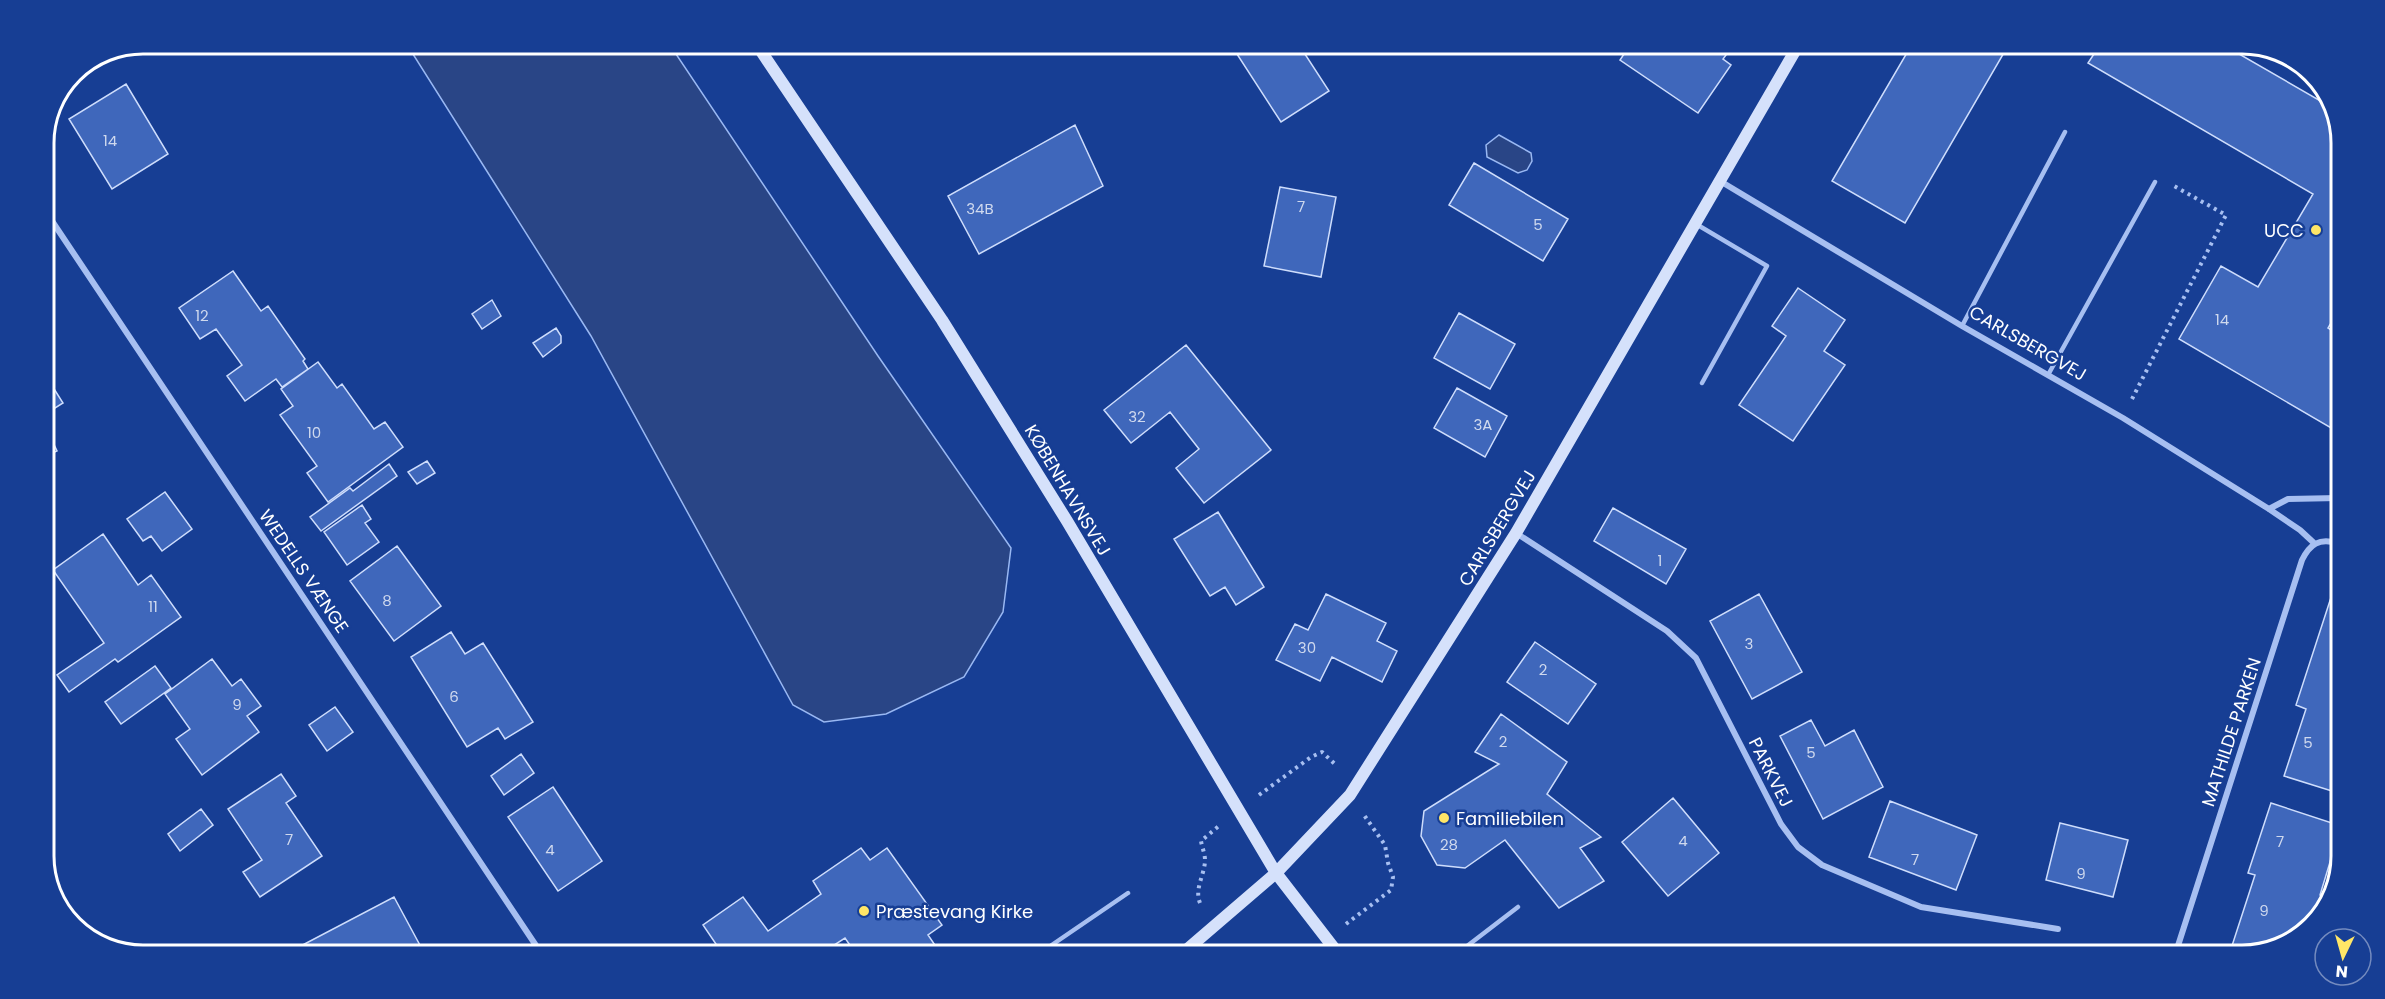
<svg xmlns="http://www.w3.org/2000/svg" width="2385" height="999" viewBox="0 0 2385 999" font-family="Poppins,sans-serif">
  <style>
    .water { fill: #294586; stroke: #99b8f3; stroke-width: 1.5 }
    .building { fill: #3f67bb; stroke: #ceddfc; stroke-width: 1.5 }
    .lines { fill: none; stroke-linecap: round; stroke-linejoin: round }
    .path { stroke: #a7bff1; stroke-width: 4; stroke-dasharray: 3 4.5; stroke-linecap: butt }
    .lane { stroke: #a7bff1; stroke-width: 4.5 }
    .street { stroke: #a7bff1; stroke-width: 6 }
    .secondary { stroke: #d5e1fb; stroke-width: 12 }
    .poi-dot { fill: #ffe667; stroke: #173e94; stroke-width: 2 }
    .labels { text-anchor: middle; dominant-baseline: central; stroke-width: 5; stroke-linejoin: round; paint-order: stroke }
    .number-label { font-size: 15px; fill: #cfd9ee }
    .poi-label { font-size: 18px; fill: #fff; stroke: #173e94; text-anchor: start }
    .street-label { font-size: 18px; fill: #fff; stroke: #173e94 }
    .rim { fill: none; stroke: #fff; stroke-width: 3 }
  </style>
  <rect width="100%" height="100%" fill="#173e94"/>
  <path class="water" d="M411,51H674L878,356L1011,548L1003,612L964,677L886,714L824,722L793,705L591,336Z
    M1499,135L1531,153L1532,161L1527,170L1518,173L1487,157L1486,145Z"/>
  <path class="building" d="M1235,51H1303L1329,91L1281,122Z
    M1626,51H1729L1723,59L1731,65L1698,113L1620,60Z
    M1908,51H2005L1905,223L1832,181Z
    M2089,51H2234L2331,107L2341,137L2340,308L2328,328L2339,335L2338,432L2179,339L2221,266L2258,287L2313,194L2088,63L2094,54Z
    M126,84L168,154L112,189L69,119Z
    M1075,125L1103,186L979,254L948,196Z
    M1474,163L1568,219L1543,261L1449,205Z
    M1280,187L1336,197L1321,277L1264,266Z
    M233,271L261,311L268,306L305,359L303,361L308,369L282,387L276,379L245,401L227,376L242,365L216,329L200,339L179,308Z
    M1798,288L1845,320L1824,351L1845,365L1793,441L1739,405L1786,336L1772,326Z
    M492,300L501,316L482,329L472,314Z
    M1459,313L1515,344L1490,389L1434,358Z
    M556,328L561,336V343L543,357L533,343Z
    M1186,345L1271,450L1204,503L1176,468L1199,449L1170,412L1131,443L1104,410Z
    M318,362L337,388L342,384L374,429L385,422L403,447L328,502L307,473L317,466L280,415L293,406L281,389Z
    M44,373L63,403L44,415Z
    M1457,388L1507,416L1485,457L1434,428Z
    M49,434L57,451L44,457V436Z
    M427,461L435,473L417,484L408,472Z
    M389,464L397,476L321,531L310,517L350,488L353,491Z
    M165,492L192,529L162,551L151,536L143,541L127,519Z
    M362,505L371,519L365,523L379,542L347,565L324,532Z
    M1613,508L1686,549L1666,584L1594,541Z
    M1218,512L1264,587L1236,605L1225,587L1210,596L1174,539Z
    M103,534L138,585L151,575L181,617L118,662L115,659L69,692L57,675L104,643L53,570Z
    M397,546L441,606L394,641L350,581Z
    M2337,579L2335,792L2284,776L2306,709L2296,705Z
    M1326,594L1386,623L1377,641L1397,651L1382,682L1332,657L1320,681L1276,660L1295,624L1308,630Z
    M1759,594L1802,672L1752,699L1710,621Z
    M451,632L465,654L483,643L533,722L505,739L498,728L467,747L411,657Z
    M1535,642L1596,684L1568,724L1507,682Z
    M212,659L232,686L241,679L261,706L247,716L259,732L202,775L176,739L190,729L165,694Z
    M155,666L171,688L121,724L105,702Z
    M335,707L353,732L327,751L309,725Z
    M1501,714L1567,762L1547,794L1601,837L1580,848L1604,881L1559,908L1505,840L1465,868L1437,865L1421,836L1424,811L1499,764L1475,752Z
    M1811,720L1825,746L1854,730L1883,787L1823,819L1780,736Z
    M521,754L534,773L504,795L491,776Z
    M281,774L296,796L286,803L322,856L260,897L243,872L262,860L228,809Z
    M553,787L602,861L558,891L508,817Z
    M1673,798L1719,853L1668,896L1622,842Z
    M1890,801L1977,835L1956,890L1869,857Z
    M2271,803L2335,824L2334,849L2320,895L2326,897L2322,909L2298,939L2242,955H2229L2255,875L2248,873Z
    M201,809L213,825L180,851L168,834Z
    M2060,823L2128,840L2113,897L2046,880Z
    M861,848L870,860L887,848L942,925L928,935L939,951H854L845,938L825,951L720,950L703,925L743,897L768,931L821,894L813,881Z
    M394,897L422,949H295Z
    M1540,948V953H1505V951Z"/>
  <g class="lines">
    <path class="path" d="M2132,399L2226,215L2174,186
      M1259,795L1311,757L1322,752L1337,766
      M1200,903C1194,889 1205,874 1205,860C1205,854 1202,847 1201,841L1220,825
      M1346,924L1391,890L1393,877L1388,863L1385,845L1364,815"/>
    <path class="lane" d="M1696,224L1767,266L1702,383
      M1962,326L2065,132
      M2048,375L2155,182
      M1043,951L1128,893
      M1458,953L1518,907"/>
    <path class="street" d="M1720,181L1962,326L2123,418L2269,509L2300,530L2314,543
      M44,209L539,950
      M2269,509L2288,499L2338,498
      M1516,533L1667,631L1696,658L1781,824L1798,847L1822,865L1921,907L2058,929
      M2175,955L2302,560C2310,544 2319,538 2337,543"/>
    <path class="secondary" d="M761,51L942,320L1067,521L1276,873L1337,952
      M1184,952L1276,873L1350,795L1516,533L1795,51"/>
  </g>
  <g class="poi-dot">
    <circle cx="2316" cy="230" r="6"/>
    <circle cx="1444" cy="818" r="6"/>
    <circle cx="864" cy="911" r="6"/>
  </g>
  <g class="labels">
    <g class="number-label">
      <text x="110" y="140">14</text>
      <text x="1301" y="206">7</text>
      <text x="980" y="208">34B</text>
      <text x="1538" y="224">5</text>
      <text x="202" y="315">12</text>
      <text x="2222" y="319">14</text>
      <text x="1137" y="416">32</text>
      <text x="1483" y="424">3A</text>
      <text x="314" y="432">10</text>
      <text x="1660" y="560">1</text>
      <text x="387" y="600">8</text>
      <text x="153" y="606">11</text>
      <text x="1749" y="643">3</text>
      <text x="1307" y="647">30</text>
      <text x="1543" y="669">2</text>
      <text x="454" y="696">6</text>
      <text x="237" y="704">9</text>
      <text x="1503" y="741">2</text>
      <text x="2308" y="742">5</text>
      <text x="1811" y="752">5</text>
      <text x="289" y="839">7</text>
      <text x="1683" y="840">4</text>
      <text x="2280" y="841">7</text>
      <text x="1449" y="844">28</text>
      <text x="550" y="849">4</text>
      <text x="1915" y="859">7</text>
      <text x="2081" y="873">9</text>
      <text x="2264" y="910">9</text>
    </g>
    <g class="poi-label">
      <text x="2304" y="230" text-anchor="end">UCC</text>
      <text x="1456" y="818">Familiebilen</text>
      <text x="876" y="911">Præstevang Kirke</text>
    </g>
    <g class="street-label">
      <text transform="translate(2028 343) rotate(30)">CARLSBERGVEJ</text>
      <text transform="translate(1068 490) rotate(59)">KØBENHAVNSVEJ</text>
      <text transform="translate(1497 528) rotate(-59)">CARLSBERGVEJ</text>
      <text transform="translate(304 571) rotate(56)">WEDELLS VÆNGE</text>
      <text transform="translate(2231 732) rotate(-72)">MATHILDE PARKEN</text>
      <text transform="translate(1771 772) rotate(63)">PARKVEJ</text>
    </g>
  </g>
  <path d="M0 0H2385V999H0ZM143 54H2242A89 89 0 0 1 2331 143V856A89 89 0 0 1 2242 945H143A89 89 0 0 1 54 856V143A89 89 0 0 1 143 54Z" fill="#173e94" fill-rule="evenodd"/>
  <path class="rim" d="M143 54H2242A89 89 0 0 1 2331 143V856A89 89 0 0 1 2242 945H143A89 89 0 0 1 54 856V143A89 89 0 0 1 143 54Z"/>
  <g transform="translate(2343 957) rotate(185)"><circle r="28" fill="#173e94" stroke="#748bbf" stroke-width="1.5"/>
  <path d="M0-4.5L10 22L0 15L-10 22Z" fill="#ffe667"/>
  <text y="-9" font-size="16" font-weight="bold" text-anchor="middle" fill="#ffffff">N</text>
  </g>
</svg>
